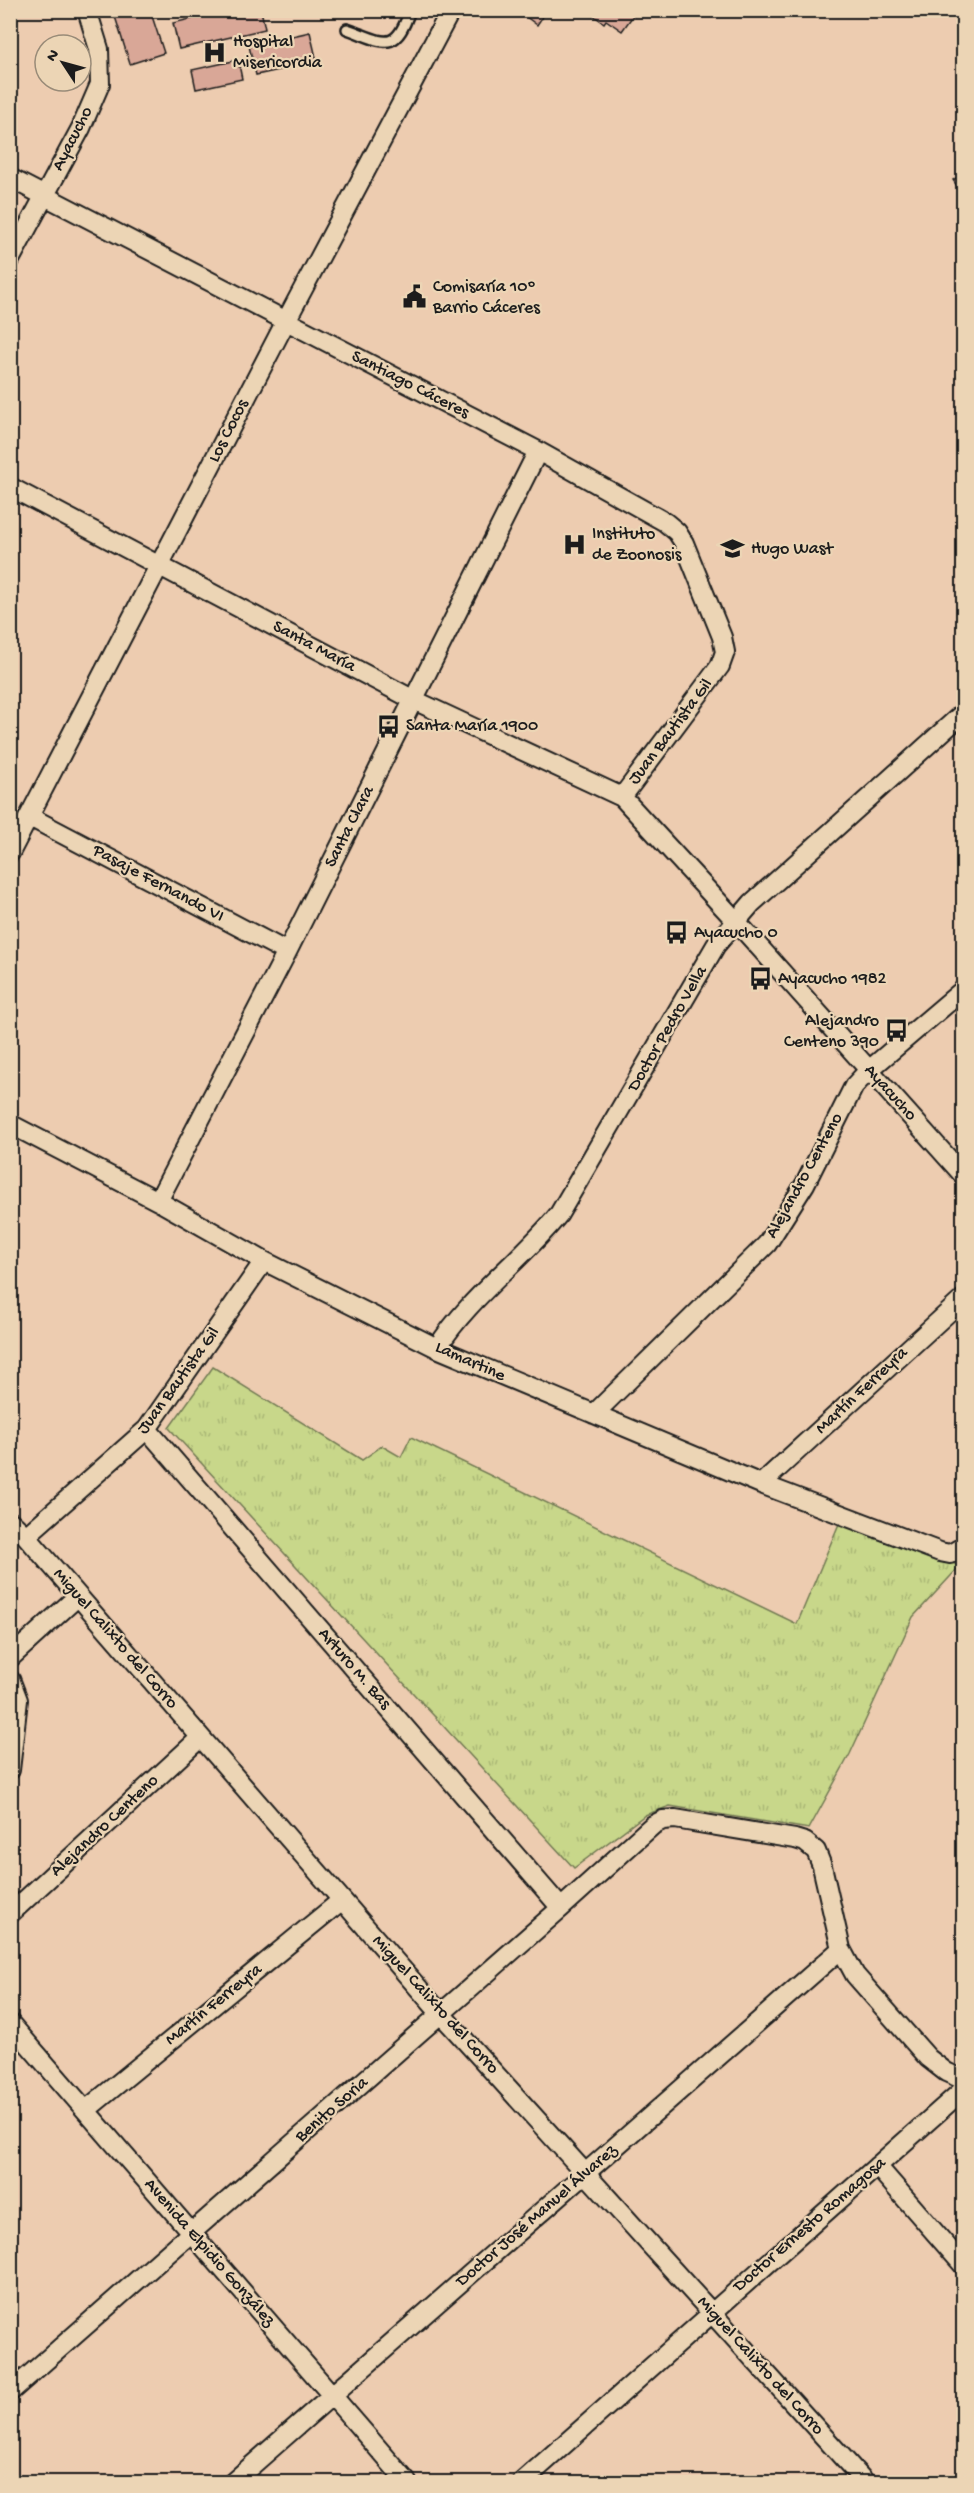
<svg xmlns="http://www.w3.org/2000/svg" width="974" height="2493" viewBox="0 0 974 2493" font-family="'Gochi Hand',sans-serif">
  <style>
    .park { fill: url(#park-tufts); stroke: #727a53; stroke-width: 1.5 }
    .building { fill: #d9a797; stroke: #1c1c1c; stroke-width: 1.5 }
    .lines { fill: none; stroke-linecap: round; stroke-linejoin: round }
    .service-casing { stroke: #1c1c1c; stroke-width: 14 }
    .minor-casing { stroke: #1c1c1c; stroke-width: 22 }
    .service { stroke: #ecd5b5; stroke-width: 9 }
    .minor { stroke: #ecd5b5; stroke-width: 18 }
    .labels { text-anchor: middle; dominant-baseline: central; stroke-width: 4.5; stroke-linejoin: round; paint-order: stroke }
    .poi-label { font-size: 18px; fill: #1c1c1c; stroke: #ecd5b5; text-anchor: start }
    .street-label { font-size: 18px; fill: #1c1c1c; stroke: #ecd5b5 }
  </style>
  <defs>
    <pattern id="park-tufts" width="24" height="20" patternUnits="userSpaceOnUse" patternTransform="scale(1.5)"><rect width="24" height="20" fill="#c8d78a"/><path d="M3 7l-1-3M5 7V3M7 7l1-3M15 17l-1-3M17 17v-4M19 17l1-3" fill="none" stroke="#abb876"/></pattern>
  </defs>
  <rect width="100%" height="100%" fill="#edccb0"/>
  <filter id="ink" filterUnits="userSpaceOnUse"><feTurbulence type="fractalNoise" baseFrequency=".0167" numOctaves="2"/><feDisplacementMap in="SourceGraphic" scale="12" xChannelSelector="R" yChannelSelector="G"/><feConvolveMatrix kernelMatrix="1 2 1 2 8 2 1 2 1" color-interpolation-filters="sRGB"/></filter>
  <g filter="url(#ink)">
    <path class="park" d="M213,1367L362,1460L382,1446L401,1457L411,1437L797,1624L841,1519L960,1566L913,1617L850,1754L809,1829L670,1806L645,1815L574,1868L169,1428Z"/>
    <path class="building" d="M113,10H150L164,53L130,64Z
      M229,10H261L265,29L179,49L173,23Z
      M517,10H547L537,25Z
      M586,10H637L622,31L606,20L604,23Z
      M310,32L317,62L256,75L249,46Z
      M238,60L242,79L196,89L192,70Z
      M964,173V196L953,180Z"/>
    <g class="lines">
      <defs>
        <path id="service" d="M347,29C384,42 395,55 410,10"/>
        <path id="minor" d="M10,178L538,451L665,522L677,532L684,543L722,637L725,652L720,666L622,797
          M10,260L81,128L100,84L99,49L87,10
          M10,487L414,700L622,797L735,920L964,1176
          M30,817L287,952
          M10,853L286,321L451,10
          M10,1124L158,1201L264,1261L437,1348L761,1484L940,1552L950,1554L964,1546
          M158,1201L287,952L538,451
          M437,1348C469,1297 521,1261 559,1214L716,945L752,903L961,715
          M594,1414L767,1244L805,1184L854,1086L869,1070L964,989
          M147,1429L561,1908
          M761,1484L964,1298
          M10,1521L26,1536L441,2014L865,2482
          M26,1536L147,1429L264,1261
          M10,1658L78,1596
          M10,1679L18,1700L10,1770
          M10,1914L200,1738
          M10,2023L407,2482
          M86,2110L342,1900
          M877,2166L964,2266
          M10,2392L561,1908L653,1825L663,1820L675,1819L795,1839L805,1842L816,1851L822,1866L841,1949L855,1975L928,2058L946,2072L964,2080
          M233,2482L841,1949
          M522,2482L964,2089"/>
      </defs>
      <use href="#service" class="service-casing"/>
      <use href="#minor" class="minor-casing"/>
      <use href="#service" class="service"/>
      <use href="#minor" class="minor"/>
    </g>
  </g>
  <defs>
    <symbol id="hospital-bare" viewBox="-9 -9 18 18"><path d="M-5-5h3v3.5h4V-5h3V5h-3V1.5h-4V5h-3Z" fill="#1c1c1c" stroke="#ecd5b5" stroke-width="2.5" paint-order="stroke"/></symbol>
    <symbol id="civic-bare" viewBox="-9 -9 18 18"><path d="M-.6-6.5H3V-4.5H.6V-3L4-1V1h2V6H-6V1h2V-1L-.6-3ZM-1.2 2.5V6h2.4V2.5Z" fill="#1c1c1c" stroke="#ecd5b5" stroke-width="2.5" paint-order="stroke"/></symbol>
    <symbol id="school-bare" viewBox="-9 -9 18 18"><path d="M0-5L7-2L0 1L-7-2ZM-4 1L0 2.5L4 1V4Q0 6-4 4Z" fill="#1c1c1c" stroke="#ecd5b5" stroke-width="2.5" paint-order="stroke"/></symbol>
    <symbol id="bus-bare" viewBox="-9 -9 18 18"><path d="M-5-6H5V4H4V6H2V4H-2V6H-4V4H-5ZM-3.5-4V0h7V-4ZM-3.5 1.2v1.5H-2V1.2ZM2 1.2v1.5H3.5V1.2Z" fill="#1c1c1c" stroke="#ecd5b5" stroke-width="2.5" paint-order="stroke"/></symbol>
  </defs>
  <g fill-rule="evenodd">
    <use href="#hospital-bare" x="198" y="36" width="33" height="33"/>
    <use href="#civic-bare" x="398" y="280" width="33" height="33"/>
    <use href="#hospital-bare" x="558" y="528" width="33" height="33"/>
    <use href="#school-bare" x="716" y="532" width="33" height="33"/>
    <use href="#bus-bare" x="372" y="710" width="33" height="33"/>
    <use href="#bus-bare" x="660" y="916" width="33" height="33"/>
    <use href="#bus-bare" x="744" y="962" width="33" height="33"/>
    <use href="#bus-bare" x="880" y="1014" width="33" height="33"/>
  </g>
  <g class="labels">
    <g class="poi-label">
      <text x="233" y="42">Hospital<tspan x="233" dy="21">Misericordia</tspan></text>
      <text x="433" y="287">Comisaría 10º<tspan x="433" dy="21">Barrio Cáceres</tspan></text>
      <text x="592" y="534">Instituto<tspan x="592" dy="21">de Zoonosis</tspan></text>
      <text x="751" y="549">Hugo Wast</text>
      <text x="406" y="726">Santa María 1900</text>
      <text x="694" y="933">Ayacucho 0</text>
      <text x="778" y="979">Ayacucho 1982</text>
      <text x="879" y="1021" text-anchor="end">Alejandro<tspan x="879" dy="21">Centeno 390</tspan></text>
    </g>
    <g class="street-label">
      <text transform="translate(73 139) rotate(-63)">Ayacucho</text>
      <text transform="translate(410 385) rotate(27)">Santiago Cáceres</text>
      <text transform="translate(229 431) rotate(-63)">Los Cocos</text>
      <text transform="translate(314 647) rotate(28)">Santa María</text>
      <text transform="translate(671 732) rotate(-53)">Juan Bautista Gil</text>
      <text transform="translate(350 827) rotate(-63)">Santa Clara</text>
      <text transform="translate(158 884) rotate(28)">Pasaje Fernando VI</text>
      <text transform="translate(668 1029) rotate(-60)">Doctor Pedro Vella</text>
      <text transform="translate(890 1093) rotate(48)">Ayacucho</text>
      <text transform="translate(805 1176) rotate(-61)">Alejandro Centeno</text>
      <text transform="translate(470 1362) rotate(24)">Lamartine</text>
      <text transform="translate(179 1381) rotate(-54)">Juan Bautista Gil</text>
      <text transform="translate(862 1391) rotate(-43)">Martín Ferreyra</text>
      <text transform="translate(115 1639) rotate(49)">Miguel Calixto del Corro</text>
      <text transform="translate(354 1669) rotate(49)">Arturo M. Bas</text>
      <text transform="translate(105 1826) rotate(-43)">Alejandro Centeno</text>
      <text transform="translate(214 2005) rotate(-39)">Martín Ferreyra</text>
      <text transform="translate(435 2005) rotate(48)">Miguel Calixto del Corro</text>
      <text transform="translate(332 2110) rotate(-41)">Benito Soria</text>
      <text transform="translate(537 2216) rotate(-41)">Doctor José Manuel Álvarez</text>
      <text transform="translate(810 2225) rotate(-41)">Doctor Ernesto Romagosa</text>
      <text transform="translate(209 2253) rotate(49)">Avenida Elpidio González</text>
      <text transform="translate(760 2366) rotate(48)">Miguel Calixto del Corro</text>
    </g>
  </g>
  <rect width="974" height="2493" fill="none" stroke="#ecd5b5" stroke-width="36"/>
  <rect x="18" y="18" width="938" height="2457" fill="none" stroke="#1c1c1c" stroke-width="2" filter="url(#ink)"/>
  <g transform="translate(63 63) rotate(306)"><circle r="28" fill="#ecd5b5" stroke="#998b78" stroke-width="1.5"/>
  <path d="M0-4.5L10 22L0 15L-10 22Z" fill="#1c1c1c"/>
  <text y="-9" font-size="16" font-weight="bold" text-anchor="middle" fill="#1c1c1c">N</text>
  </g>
</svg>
